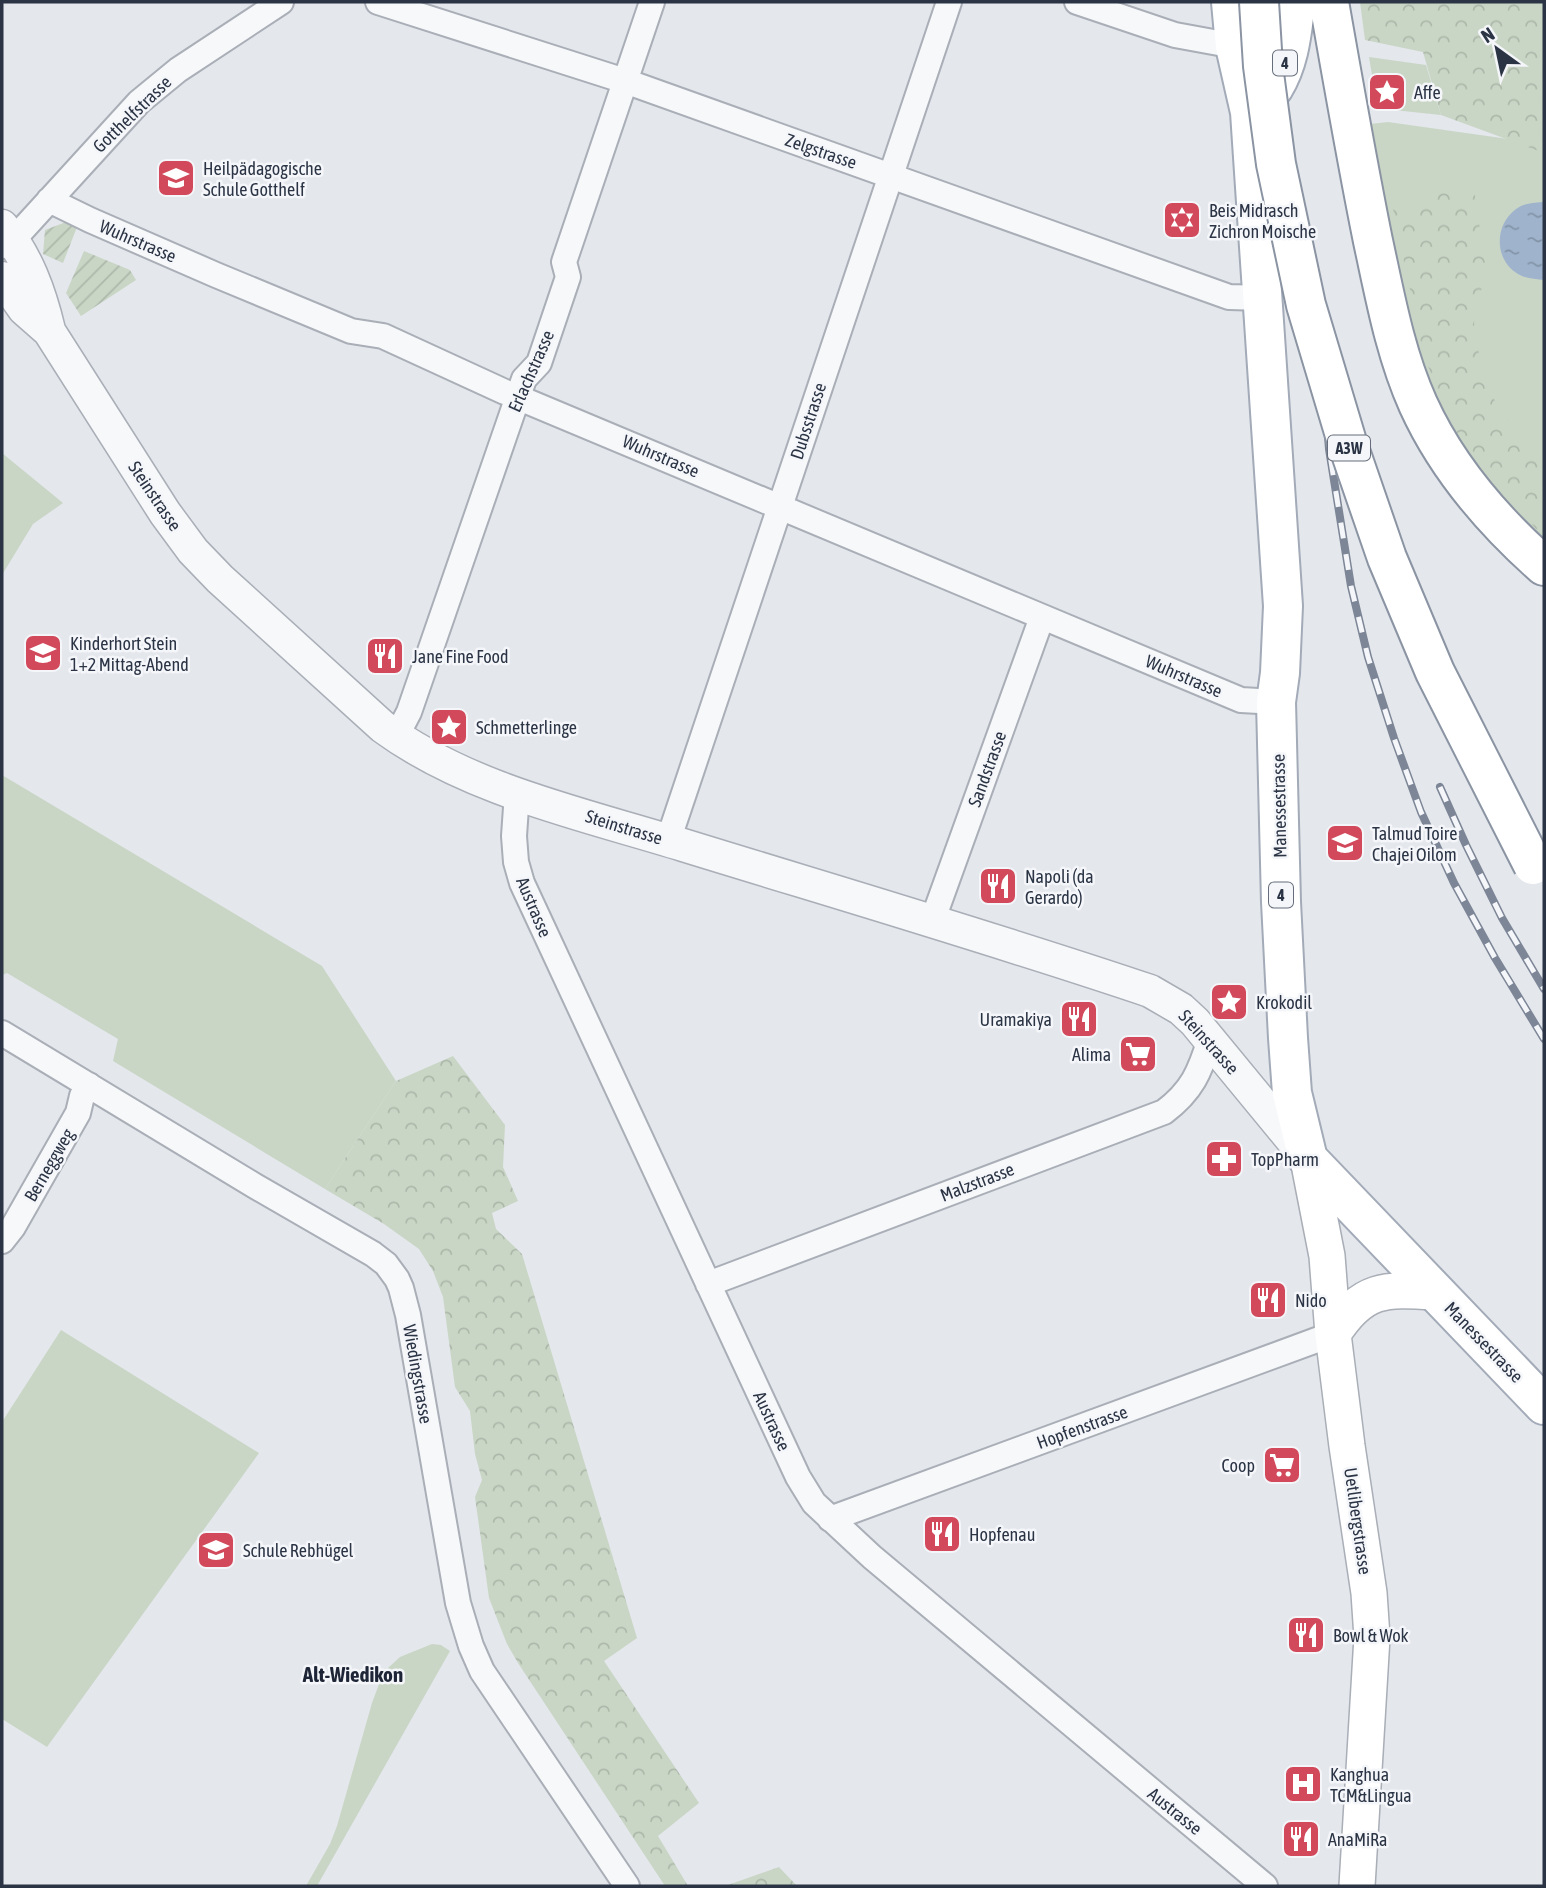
<svg xmlns="http://www.w3.org/2000/svg" width="1546" height="1888" viewBox="0 0 1546 1888" font-family="'Asap Condensed',sans-serif">
  <style>
    .green { fill: #c9d6c5 }
    .forest { fill: url(#forest-crowns) }
    .garden { fill: url(#garden-furrows) }
    .water { fill: url(#water-ripples) }
    .lines { fill: none; stroke-linecap: round; stroke-linejoin: round }
    .minor-casing { stroke: #a9aeb7; stroke-width: 28 }
    .tertiary-casing { stroke: #a9aeb7; stroke-width: 35 }
    .secondary-casing { stroke: #a9aeb7; stroke-width: 38 }
    .primary-casing { stroke: #a3abb8; stroke-width: 42 }
    .motorway-casing { stroke: #8b94a3; stroke-width: 42 }
    .minor { stroke: #f7f8fa; stroke-width: 24 }
    .tertiary { stroke: #f7f8fa; stroke-width: 32 }
    .secondary { stroke: #fff; stroke-width: 35 }
    .primary { stroke: #fff; stroke-width: 38 }
    .motorway { stroke: #fff; stroke-width: 38 }
    .rail-casing { stroke: #7d8696; stroke-width: 8 }
    .rail { stroke: #f4f6f9; stroke-width: 5; stroke-dasharray: 16; stroke-linecap: butt }
    .motorway-bridge-casing { stroke: #8b94a3; stroke-width: 42; stroke-linecap: butt }
    .motorway-bridge { stroke: #fff; stroke-width: 38 }
    .labels { text-anchor: middle; dominant-baseline: central; stroke-width: 5; stroke-linejoin: round; paint-order: stroke }
    .shield { fill: #f4f6f9; stroke: #676e7b; stroke-width: 2 }
    .shield-label { font-size: 16px; font-weight: bold; fill: #2b3445 }
    .poi-label { font-size: 18px; fill: #2b3445; stroke: #f4f6f9; text-anchor: start }
    .street-label { font-size: 18px; fill: #2b3445; stroke: #f4f6f9 }
    .quarter-label { font-size: 21px; font-weight: bold; fill: #1d2536; stroke: #f4f6f9 }
  </style>
  <defs>
    <pattern id="forest-crowns" width="20" height="18" patternUnits="userSpaceOnUse" patternTransform="scale(1.75)"><rect width="20" height="18" fill="#c9d6c5"/><path d="M2 6a3 3 0 1 1 6 0M12 15a3 3 0 1 1 6 0" fill="none" stroke="#adb8ab"/></pattern>
    <pattern id="garden-furrows" width="10" height="10" patternUnits="userSpaceOnUse" patternTransform="scale(1.75)"><rect width="10" height="10" fill="#c9d6c5"/><path d="M-1 1l2-2M0 10L10 0M9 11l2-2" fill="none" stroke="#adb8ab"/></pattern>
    <pattern id="water-ripples" width="26" height="14" patternUnits="userSpaceOnUse" patternTransform="scale(1.75)"><rect width="26" height="14" fill="#9fb4cc"/><path d="M2 4q2-2 4 0t4 0M15 11q2-2 4 0t4 0" fill="none" stroke="#8293a7"/></pattern>
  </defs>
  <rect width="100%" height="100%" fill="#e4e7ec"/>
  <path class="green" d="M1369,57L1426,65L1441,115L1384,109L1376,99Z
    M1388,122L1544,144V550L1517,526L1423,387L1361,125Z
    M2,453L63,503L33,524L2,575Z
    M2,775L322,966L396,1081L325,1189L113,1061L118,1039L7,973L2,975Z
    M61,1330L259,1453L47,1747L2,1719V1422Z
    M432,1644L441,1645L450,1651L317,1886H306L330,1844L337,1826L372,1703L382,1676L389,1667L400,1657Z"/>
  <path class="forest" d="M1360,2H1544V153L1441,115L1423,52L1365,40Z
    M1473,183L1486,268L1474,323L1484,384L1531,455L1544,458V537L1468,457L1424,357L1393,209Z
    M453,1056L505,1125L503,1167L518,1201L492,1213L496,1229L522,1254L637,1638L604,1661L699,1803L658,1836L688,1886H665L518,1663L507,1644L489,1598L475,1497L482,1480L475,1454L470,1411L455,1387L443,1297L433,1271L419,1249L384,1224L325,1189L396,1081Z
    M779,1867L797,1886H725Z"/>
  <path class="garden" d="M66,222L77,227L63,263L43,254L45,230Z
    M84,251L130,270L136,280L81,316L66,293Z"/>
  <path class="water" d="M1542,202L1544,203V280C1535,279 1526,279 1518,274C1494,260 1494,225 1516,209C1524,203 1532,203 1542,202Z"/>
  <g class="lines">
    <defs>
      <path id="minor" d="M378,2L625,81L1229,297L1263,298
        M1077,2L1175,35L1235,46
        M49,200L90,220L216,275L351,331L383,336L505,392L1241,700L1276,702
        M2,246L13,240L139,102L178,70L281,2
        M396,737L409,712L524,379L539,363L568,277L564,262L652,2
        M517,793L514,836L516,862L522,883L798,1477L814,1503L872,1557L1265,1886
        M668,841L949,2
        M932,922L1042,617
        M2,1033L255,1186L373,1254L386,1264L397,1279L401,1288L408,1315L458,1603L471,1646L482,1671L627,1886
        M2,1241L13,1227L78,1113L82,1096L89,1085
        M708,1284L1164,1112C1192,1091 1200,1072 1210,1039
        M830,1519L1333,1334"/>
      <path id="tertiary" d="M2,226C27,256 40,292 49,330
        M2,278L24,309L49,331L165,513L193,551L220,579L383,727C469,790 583,814 683,845C839,893 996,939 1150,991L1181,1009L1195,1022L1307,1158"/>
      <path id="secondary" d="M1308,1159L1327,1256L1333,1334L1347,1446L1369,1593L1372,1637L1357,1886
        M1333,1334C1363,1287 1385,1289 1436,1292"/>
      <path id="primary" d="M1231,2L1235,46L1250,112L1251,127L1283,606L1280,673L1276,702L1281,902L1288,1038L1292,1093L1308,1159L1544,1405
        M1251,111C1259,103 1268,96 1274,87C1290,61 1292,31 1296,2"/>
      <path id="motorway" d="M1329,2C1343,82 1357,162 1373,241C1385,296 1395,353 1418,404C1447,468 1492,520 1544,566"/>
    </defs>
    <use href="#minor" class="minor-casing"/>
    <use href="#tertiary" class="tertiary-casing"/>
    <use href="#secondary" class="secondary-casing"/>
    <use href="#primary" class="primary-casing"/>
    <use href="#motorway" class="motorway-casing"/>
    <use href="#minor" class="minor"/>
    <use href="#tertiary" class="tertiary"/>
    <use href="#secondary" class="secondary"/>
    <use href="#primary" class="primary"/>
    <use href="#motorway" class="motorway"/>
    <defs>
      <path id="rail" d="M1317,300L1329,449L1351,586L1368,657L1394,738L1421,812L1454,883L1495,958L1544,1039
        M1440,787L1466,845L1502,918L1544,989"/>
    </defs>
    <use href="#rail" class="rail-casing"/>
    <use href="#rail" class="rail"/>
    <defs>
      <path id="motorway-bridge" d="M1259,2L1263,66L1276,164L1306,305L1347,442L1387,558L1435,672L1533,865"/>
    </defs>
    <use href="#motorway-bridge" class="motorway-bridge-casing"/>
    <use href="#motorway-bridge" class="motorway-bridge"/>
  </g>
  <defs>
    <symbol id="sight-square" viewBox="-11 -11 22 22"><rect x="-9" y="-9" width="18" height="18" rx="4" fill="#d1495b" stroke="#f4f6f9"/><path d="M0-6L1.8-2.2L6-1.7L2.9 1.2L3.7 5.4L0 3.3L-3.7 5.4L-2.9 1.2L-6-1.7L-1.8-2.2Z" fill="#fff"/></symbol>
    <symbol id="school-square" viewBox="-11 -11 22 22"><rect x="-9" y="-9" width="18" height="18" rx="4" fill="#d1495b" stroke="#f4f6f9"/><path d="M0-5L7-2L0 1L-7-2ZM-4 1L0 2.5L4 1V4Q0 6-4 4Z" fill="#fff"/></symbol>
    <symbol id="synagogue-square" viewBox="-11 -11 22 22"><rect x="-9" y="-9" width="18" height="18" rx="4" fill="#d1495b" stroke="#f4f6f9"/><path d="M0-6.5L5.6 3.2H-5.6ZM0 6.5L5.6-3.2H-5.6Z" fill="#fff"/></symbol>
    <symbol id="restaurant-square" viewBox="-11 -11 22 22"><rect x="-9" y="-9" width="18" height="18" rx="4" fill="#d1495b" stroke="#f4f6f9"/><path d="M-5-6h1v4h1v-4h1v4h1v-4h1v5L-1.5 .5V6h-2V.5L-5-1ZM5-6V6H3V1.5H1.5Q1.5-4 5-6Z" fill="#fff"/></symbol>
    <symbol id="supermarket-square" viewBox="-11 -11 22 22"><rect x="-9" y="-9" width="18" height="18" rx="4" fill="#d1495b" stroke="#f4f6f9"/><path d="M-6-5.5h2.5l.6 2H6L4.5 2H-2.5L-4.4-4H-6ZM-1.5 3.2a1.3 1.3 0 1 0 .1 0ZM3 3.2a1.3 1.3 0 1 0 .1 0Z" fill="#fff"/></symbol>
    <symbol id="pharmacy-square" viewBox="-11 -11 22 22"><rect x="-9" y="-9" width="18" height="18" rx="4" fill="#d1495b" stroke="#f4f6f9"/><path d="M-2-6h4v4h4v4h-4v4h-4v-4h-4v-4h4Z" fill="#fff"/></symbol>
    <symbol id="hospital-square" viewBox="-11 -11 22 22"><rect x="-9" y="-9" width="18" height="18" rx="4" fill="#d1495b" stroke="#f4f6f9"/><path d="M-5-5h3v3.5h4V-5h3V5h-3V1.5h-4V5h-3Z" fill="#fff"/></symbol>
  </defs>
  <g fill-rule="evenodd">
    <use href="#sight-square" x="1365" y="70" width="44" height="44"/>
    <use href="#school-square" x="154" y="156" width="44" height="44"/>
    <use href="#synagogue-square" x="1160" y="198" width="44" height="44"/>
    <use href="#school-square" x="21" y="631" width="44" height="44"/>
    <use href="#restaurant-square" x="363" y="634" width="44" height="44"/>
    <use href="#sight-square" x="427" y="705" width="44" height="44"/>
    <use href="#school-square" x="1323" y="821" width="44" height="44"/>
    <use href="#restaurant-square" x="976" y="864" width="44" height="44"/>
    <use href="#sight-square" x="1207" y="980" width="44" height="44"/>
    <use href="#restaurant-square" x="1057" y="997" width="44" height="44"/>
    <use href="#supermarket-square" x="1116" y="1032" width="44" height="44"/>
    <use href="#pharmacy-square" x="1202" y="1137" width="44" height="44"/>
    <use href="#restaurant-square" x="1246" y="1278" width="44" height="44"/>
    <use href="#supermarket-square" x="1260" y="1443" width="44" height="44"/>
    <use href="#restaurant-square" x="920" y="1512" width="44" height="44"/>
    <use href="#school-square" x="194" y="1528" width="44" height="44"/>
    <use href="#restaurant-square" x="1284" y="1613" width="44" height="44"/>
    <use href="#hospital-square" x="1281" y="1762" width="44" height="44"/>
    <use href="#restaurant-square" x="1279" y="1817" width="44" height="44"/>
  </g>
  <g class="labels">
    <g class="shield">
      <rect x="1273" y="50.5" width="24" height="25" rx="5"/>
      <rect x="1328" y="435.5" width="42" height="25" rx="5"/>
      <rect x="1269" y="882.5" width="24" height="25" rx="5"/>
    </g>
    <g class="shield-label">
      <text x="1285" y="63">4</text>
      <text x="1349" y="448">A3W</text>
      <text x="1281" y="895">4</text>
    </g>
    <g class="poi-label">
      <text x="1414" y="92">Affe</text>
      <text x="203" y="168">Heilpädagogische<tspan x="203" dy="21">Schule Gotthelf</tspan></text>
      <text x="1209" y="210">Beis Midrasch<tspan x="1209" dy="21">Zichron Moische</tspan></text>
      <text x="70" y="643">Kinderhort Stein<tspan x="70" dy="21">1+2 Mittag-Abend</tspan></text>
      <text x="412" y="656">Jane Fine Food</text>
      <text x="476" y="727">Schmetterlinge</text>
      <text x="1372" y="833">Talmud Toire<tspan x="1372" dy="21">Chajei Oilom</tspan></text>
      <text x="1025" y="876">Napoli (da<tspan x="1025" dy="21">Gerardo)</tspan></text>
      <text x="1256" y="1002">Krokodil</text>
      <text x="1052" y="1019" text-anchor="end">Uramakiya</text>
      <text x="1111" y="1054" text-anchor="end">Alima</text>
      <text x="1251" y="1159">TopPharm</text>
      <text x="1295" y="1300">Nido</text>
      <text x="1255" y="1465" text-anchor="end">Coop</text>
      <text x="969" y="1534">Hopfenau</text>
      <text x="243" y="1550">Schule Rebhügel</text>
      <text x="1333" y="1635">Bowl &amp; Wok</text>
      <text x="1330" y="1774">Kanghua<tspan x="1330" dy="21">TCM&amp;Lingua</tspan></text>
      <text x="1328" y="1839">AnaMiRa</text>
    </g>
    <g class="street-label">
      <text transform="translate(132 114) rotate(-44)">Gotthelfstrasse</text>
      <text transform="translate(821 151) rotate(19)">Zelgstrasse</text>
      <text transform="translate(138 241) rotate(23)">Wuhrstrasse</text>
      <text transform="translate(531 371) rotate(-66)">Erlachstrasse</text>
      <text transform="translate(808 421) rotate(-72)">Dubsstrasse</text>
      <text transform="translate(661 456) rotate(23)">Wuhrstrasse</text>
      <text transform="translate(155 496) rotate(56)">Steinstrasse</text>
      <text transform="translate(1184 676) rotate(23)">Wuhrstrasse</text>
      <text transform="translate(987 769) rotate(-70)">Sandstrasse</text>
      <text transform="translate(1279 806) rotate(-91)">Manessestrasse</text>
      <text transform="translate(624 827) rotate(17)">Steinstrasse</text>
      <text transform="translate(534 907) rotate(67)">Austrasse</text>
      <text transform="translate(1209 1042) rotate(48)">Steinstrasse</text>
      <text transform="translate(49 1165) rotate(-60)">Berneggweg</text>
      <text transform="translate(977 1182) rotate(-21)">Malzstrasse</text>
      <text transform="translate(1484 1342) rotate(46)">Manessestrasse</text>
      <text transform="translate(418 1374) rotate(80)">Wiedingstrasse</text>
      <text transform="translate(772 1421) rotate(65)">Austrasse</text>
      <text transform="translate(1082 1427) rotate(-20)">Hopfenstrasse</text>
      <text transform="translate(1358 1521) rotate(82)">Uetlibergstrasse</text>
      <text transform="translate(1175 1811) rotate(39)">Austrasse</text>
    </g>
    <g class="quarter-label">
      <text x="353" y="1674">Alt-Wiedikon</text>
    </g>
  </g>
  <rect width="1546" height="1888" fill="none" stroke="#2b3445" stroke-width="7"/>
  <g transform="translate(1497 49) rotate(327)" stroke="#f4f6f9" stroke-width="5" paint-order="stroke">
  <path d="M0-5L12 26L0 18L-12 26Z" fill="#2b3445"/>
  <text y="-10" font-size="19" font-weight="bold" text-anchor="middle" fill="#2b3445">N</text>
  </g>
</svg>
